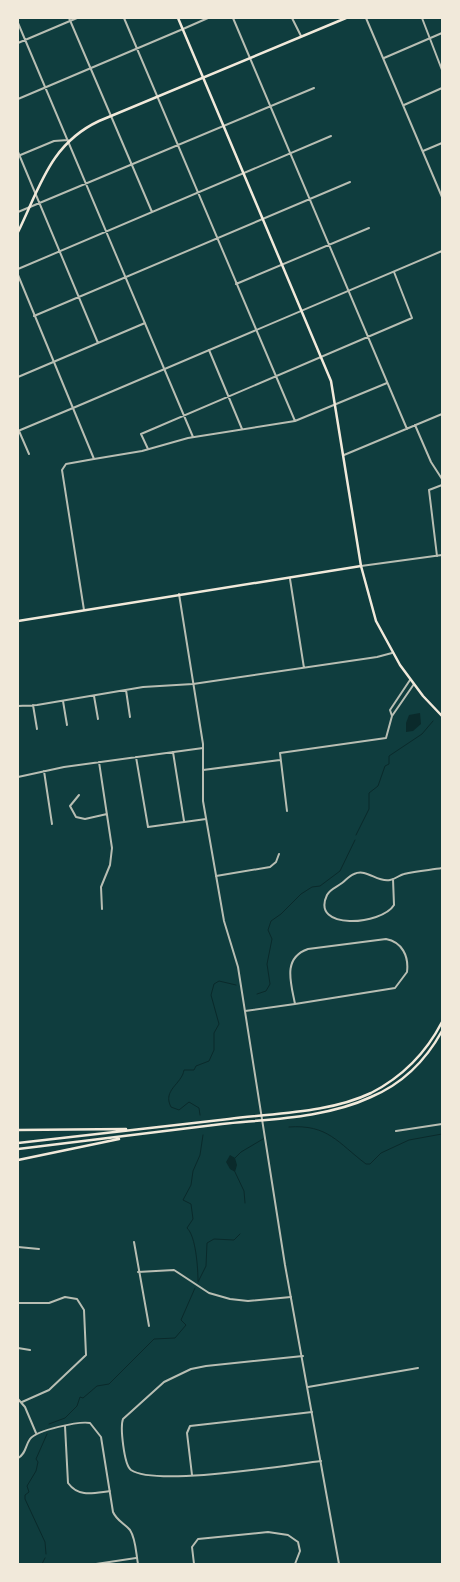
<svg xmlns="http://www.w3.org/2000/svg" width="460" height="1582" viewBox="0 0 460 1582" font-family="'PT Sans',sans-serif">
  <style>
    .water { fill: #0a2a2b }
    .lines { fill: none; stroke-linecap: round; stroke-linejoin: round }
    .stream { stroke: #0a2a2b; stroke-width: 1 }
    .minor { stroke: #b8beb3; stroke-width: 2 }
    .tertiary { stroke: #b8beb3; stroke-width: 2 }
    .secondary { stroke: #f1e9da; stroke-width: 2.5 }
    .primary { stroke: #f1e9da; stroke-width: 2.5 }
    .trunk { stroke: #f1e9da; stroke-width: 2.5 }
  </style>
  <rect width="100%" height="100%" fill="#0f3d3e"/>
  <path class="water" d="M420,713L421,724L413,731L406,732V723L409,715Z
    M230,1155L235,1158L237,1165L235,1172L230,1169L226,1162Z"/>
  <g class="lines">
    <path class="stream" d="M356,835L369,809V793L378,786L385,766L389,764V756L422,734L433,721
      M257,994L266,991L270,984L267,964L272,939L268,930L271,921L281,914L301,894L312,887L320,886L340,871L355,840
      M200,1115L199,1108L189,1102L179,1110L171,1107C162,1090 182,1084 184,1070H194L196,1066L209,1061L214,1050V1033L219,1024L211,995L214,984L219,981L236,985
      M289,1127C328,1124 338,1143 366,1164H370L381,1153L409,1140L442,1134
      M235,1158L241,1152L263,1139
      M235,1172L244,1191L245,1203
      M198,1281C198,1269 196,1236 187,1228L193,1219L191,1204L183,1200L191,1185L193,1171L200,1155L203,1135
      M198,1282L206,1266L207,1243L214,1239L234,1240L240,1234
      M49,1424L65,1418L77,1406L80,1397L83,1398L97,1386L109,1384L154,1339L175,1338L186,1325L181,1320L195,1288
      M46,1554L45,1542L25,1499V1495L29,1492L27,1486L36,1471L38,1462L36,1459L47,1434
      M42,1564L45,1558"/>
    <path class="minor" d="M124,18L295,421
      M233,18L407,429
      M292,18L301,36
      M422,18L442,70
      M18,23L193,437
      M18,43L77,18
      M18,99L183,29
      M111,116L152,212
      M423,151L442,143
      M18,152L98,343
      M18,156L54,141L68,140
      M18,212L314,88
      M18,269L331,136
      M236,284L369,228
      M34,316L350,182
      M209,350L242,429
      M18,377L145,323
      M415,425L431,462L442,479
      M18,431L73,408
      M19,431L29,454
      M148,449L141,434L412,318L394,272
      M344,455L442,414
      M94,459L142,451L188,438L295,421L387,383
      M437,556L429,490L442,485
      M290,579L304,668
      M126,690L130,717
      M94,696L98,719
      M63,701L67,725
      M33,705L37,729
      M18,706L37,705L143,687L193,684L377,657L392,653
      M392,716L414,684
      M173,752L184,821
      M136,757L148,827L206,819
      M99,762L112,848L110,865L101,887L102,909
      M203,770L280,760
      M44,771L52,824
      M18,777L64,767L203,748
      M79,795L70,806L76,817L85,819L107,814
      M287,811L280,753L386,738L392,716L390,710L410,680
      M216,876L270,867L276,862L279,854
      M393,879L394,905C382,925 310,931 327,895C330,889 337,887 342,883C346,880 349,876 354,874C367,868 377,883 390,880C396,879 399,875 404,874C417,871 430,870 442,868
      M386,939C402,942 409,956 407,972L395,988L295,1004C291,983 282,958 308,949Z
      M245,1011L295,1004
      M396,1131L442,1124
      M134,1242L149,1326
      M18,1247L39,1249
      M138,1272L174,1270L209,1293L230,1299L248,1301L291,1297
      M18,1303H49L65,1297L77,1299L84,1310L86,1355L49,1390L22,1402
      M18,1348L30,1350
      M303,1356L206,1366L191,1369L164,1382L123,1419C120,1427 124,1465 131,1470C156,1487 287,1465 321,1461
      M308,1387L418,1368
      M18,1399L25,1407L36,1433
      M65,1426L68,1483C79,1498 94,1493 110,1491
      M18,1458C26,1454 25,1446 30,1439C37,1430 79,1421 90,1423L101,1437L113,1512C117,1521 124,1523 130,1530C136,1539 136,1554 138,1564
      M192,1475L187,1433L190,1426L312,1412
      M96,1564L136,1558
      M194,1564L192,1547L198,1539L268,1532L288,1535L298,1542L300,1551L295,1564"/>
    <path class="tertiary" d="M69,18L111,116
      M366,18L442,197
      M183,29L208,18
      M384,58L442,33
      M404,105L442,88
      M18,275L94,459L66,464L62,470L84,610
      M73,408L442,251
      M361,566L442,555
      M179,594L203,744V801L224,921L238,967L285,1265L339,1564"/>
    <path class="secondary" d="M18,621L361,566"/>
    <path class="primary" d="M18,232C40,187 50,144 99,121L346,18"/>
    <path class="trunk" d="M178,18L331,381L361,566L376,621L400,665L423,696L442,716
      M18,1130L126,1129
      M18,1143C88,1135 158,1127 229,1119C275,1113 329,1113 371,1093C402,1077 426,1053 442,1022
      M18,1149C86,1141 154,1132 222,1124C271,1119 326,1118 371,1097C402,1084 426,1060 442,1031
      M18,1160L119,1139"/>
  </g>
  <rect width="460" height="1582" fill="none" stroke="#f1e9da" stroke-width="38"/>
</svg>
